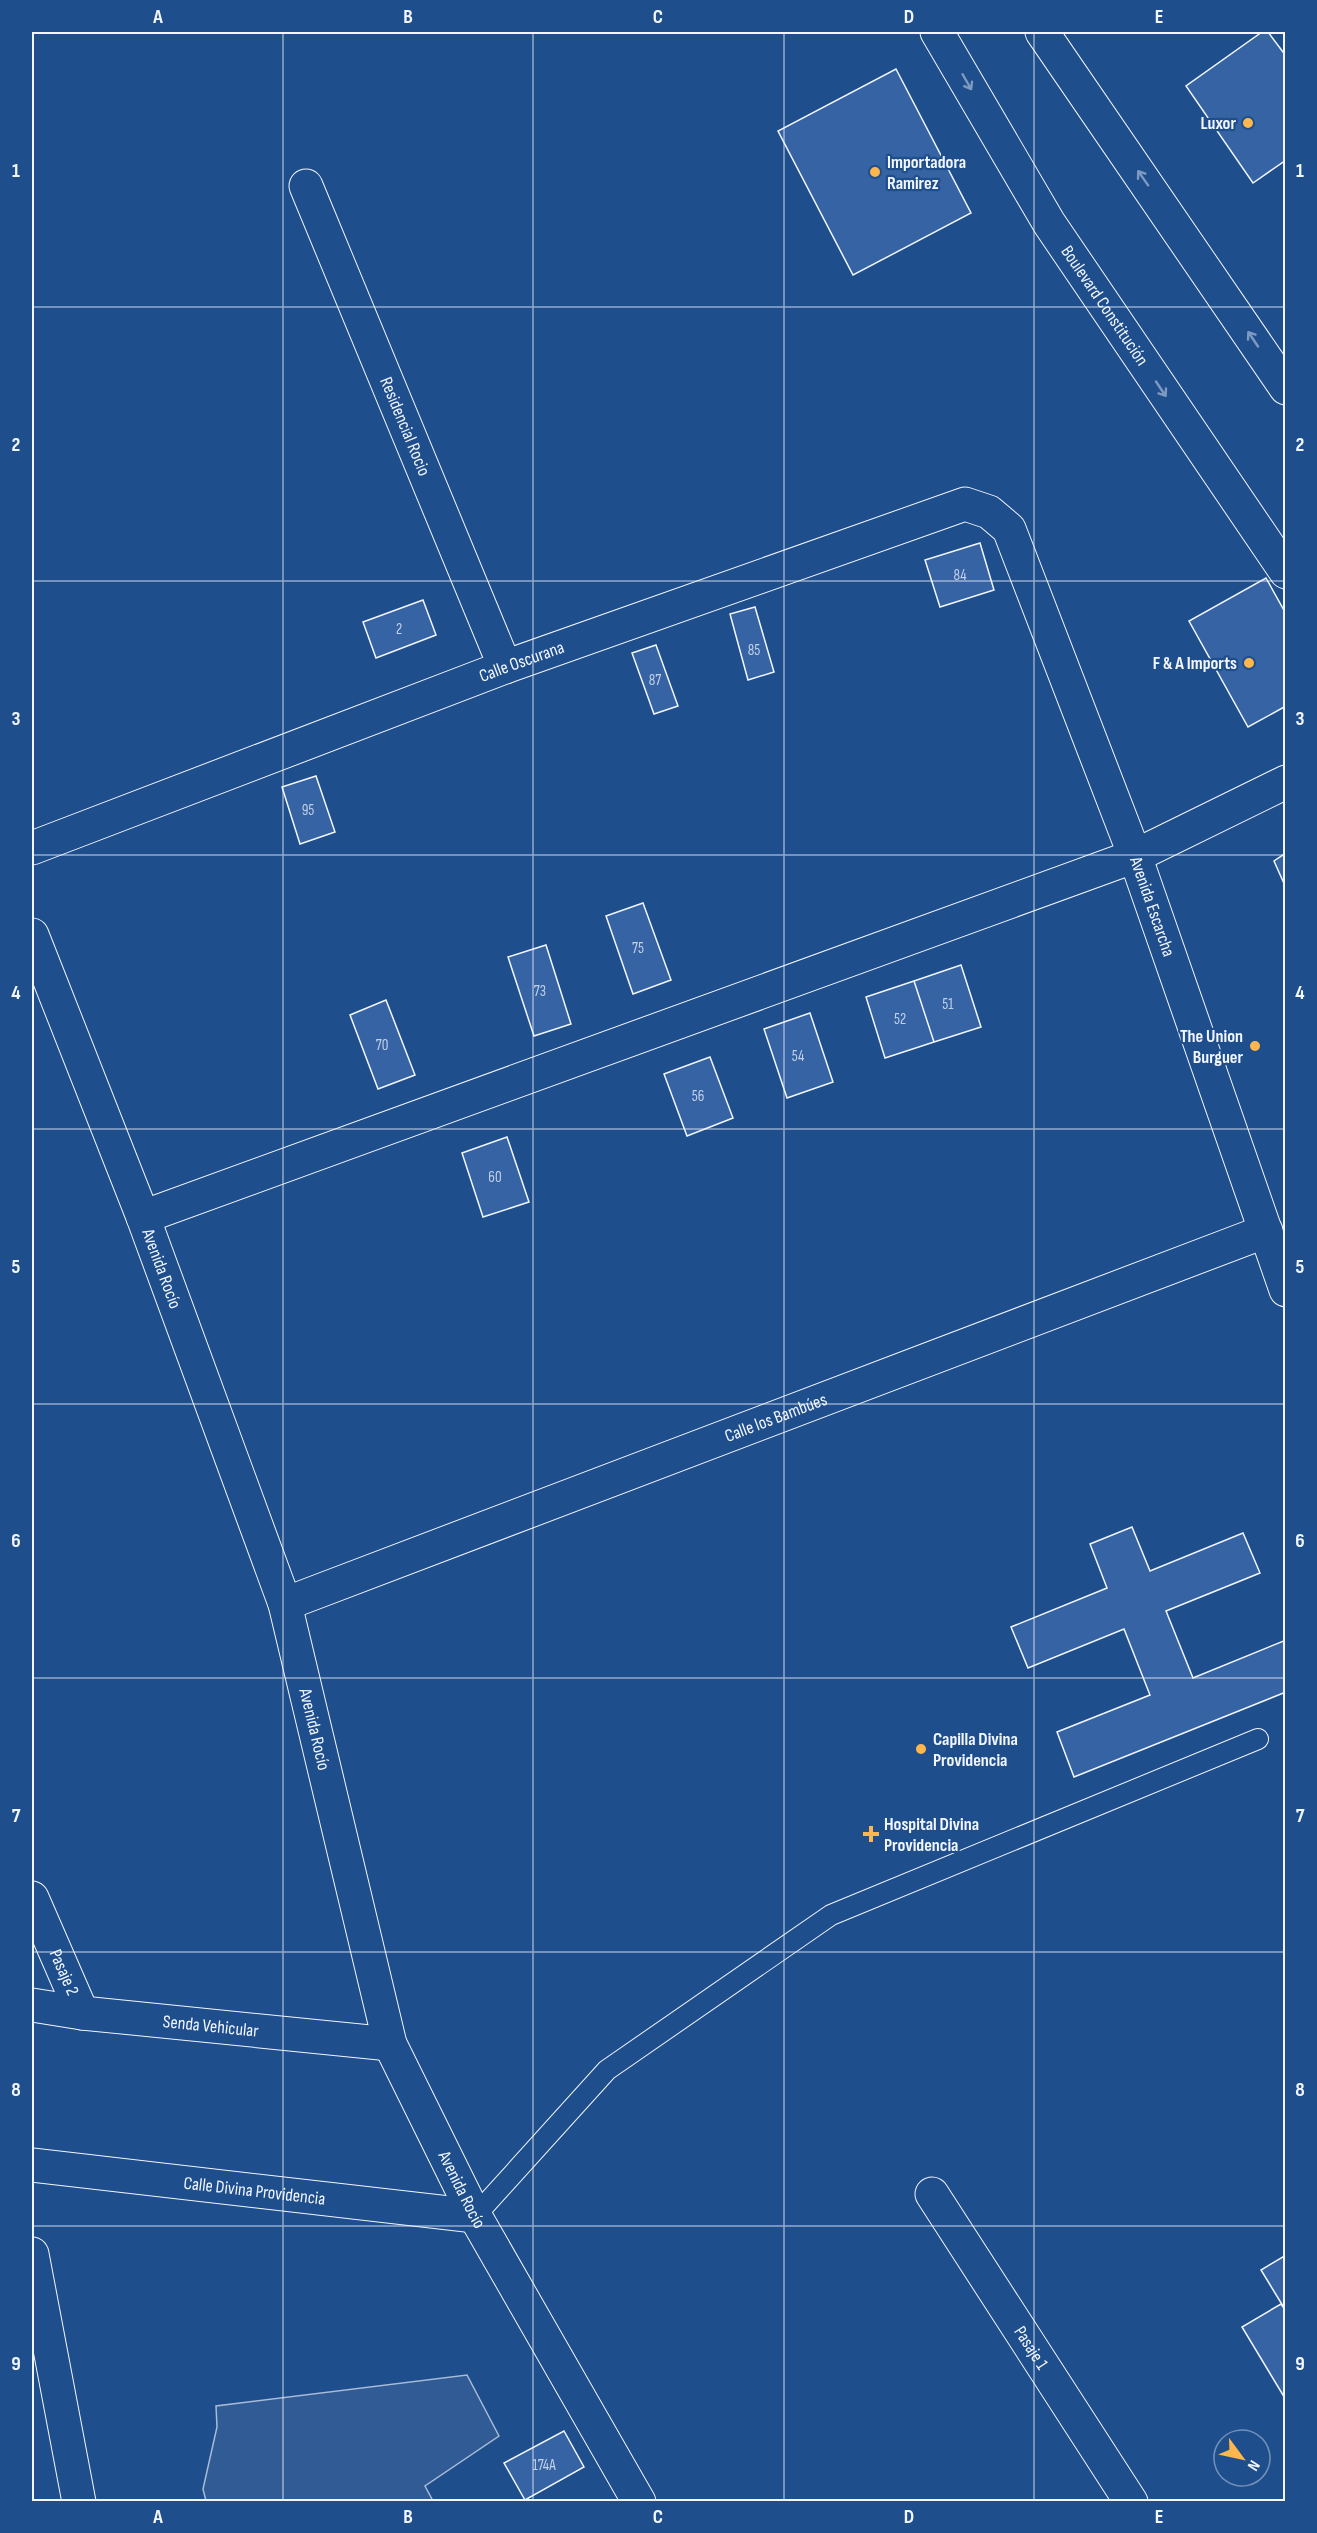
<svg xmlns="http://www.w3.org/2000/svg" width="1317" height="2533" viewBox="0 0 1317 2533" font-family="'Sofia Sans Condensed',sans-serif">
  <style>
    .built { fill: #305b95; stroke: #a8bbd7; stroke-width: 1.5 }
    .building { fill: #3563a3; stroke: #f2f6ff; stroke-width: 1.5 }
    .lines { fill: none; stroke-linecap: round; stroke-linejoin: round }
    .lane-casing { stroke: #f2f6ff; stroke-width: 22 }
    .street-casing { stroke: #f2f6ff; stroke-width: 35 }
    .highway-casing { stroke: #f2f6ff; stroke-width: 35 }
    .lane { stroke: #1f4e8c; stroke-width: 20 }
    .street { stroke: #1f4e8c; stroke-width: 33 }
    .highway { stroke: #1f4e8c; stroke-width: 33 }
    .oneway { stroke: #7e9ac0 }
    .grid { fill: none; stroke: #f2f6ff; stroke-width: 1.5; stroke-opacity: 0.55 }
    .poi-dot { fill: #ffb74d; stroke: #1f4e8c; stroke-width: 2 }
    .labels { text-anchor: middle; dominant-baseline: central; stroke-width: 4.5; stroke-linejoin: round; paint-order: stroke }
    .number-label { font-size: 15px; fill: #c3d1e8 }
    .poi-label { font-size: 18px; font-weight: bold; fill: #f2f6ff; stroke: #1f4e8c; text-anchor: end }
    .street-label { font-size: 18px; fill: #f2f6ff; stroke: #1f4e8c }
    .neatline { fill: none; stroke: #f2f6ff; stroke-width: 2 }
    .grid-label { font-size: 20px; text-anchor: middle; font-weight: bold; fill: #f2f6ff }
  </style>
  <rect width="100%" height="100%" fill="#1f4e8c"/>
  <path class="built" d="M467,2375L499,2436L425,2486L433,2501H206L203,2489L217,2427L216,2406Z"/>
  <path class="building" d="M1262,32H1268L1286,56V160L1253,183L1186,86Z
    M896,69L971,213L853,275L778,131Z
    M980,543L994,590L940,607L925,560Z
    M1266,578L1286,614V706L1248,727L1189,621Z
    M423,600L436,635L376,658L363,622Z
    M755,607L774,672L748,680L730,614Z
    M656,645L678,706L654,714L632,653Z
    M316,776L335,832L300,844L282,787Z
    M1286,853V888L1274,861Z
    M643,903L671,980L633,994L606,916Z
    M546,945L571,1024L534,1036L508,957Z
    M961,965L981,1027L934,1042L914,981Z
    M914,981L934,1042L885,1058L866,997Z
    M386,1000L415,1075L378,1089L350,1015Z
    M810,1013L833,1082L787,1098L764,1029Z
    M710,1057L733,1118L687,1136L664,1074Z
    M507,1137L529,1202L483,1217L462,1153Z
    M1132,1527L1150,1571L1243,1533L1260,1573L1166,1611L1193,1678L1286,1640V1692L1074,1777L1057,1732L1150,1695L1124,1629L1028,1668L1011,1627L1107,1588L1090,1544Z
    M1286,2255V2311L1261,2270Z
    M1281,2304L1286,2311V2400L1242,2327Z
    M564,2431L584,2467L525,2500L504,2463Z"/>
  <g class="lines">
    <defs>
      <path id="lane" d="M475,2216L607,2070L831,1915L1258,1739"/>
      <g id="street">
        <path id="s1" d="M306,186L505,667"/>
        <path id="s2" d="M32,848L505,667L965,504L989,512L1009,529L1135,856L1286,1290"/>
        <path id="s3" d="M32,935L143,1217L285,1604L390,2044L475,2216L639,2502"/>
        <path d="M143,1217L1135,856L1286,782"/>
        <path id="s4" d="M285,1604L1266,1231"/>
        <path id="s5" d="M32,1898L82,2013"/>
        <path id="s6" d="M32,2005L82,2013L390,2044"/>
        <path id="s7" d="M32,2165L475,2216"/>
        <path id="s8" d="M932,2194L1131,2502"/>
        <path d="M32,2254L79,2502"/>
      </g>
      <g id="highway">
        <path id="s9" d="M937,32L1049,223L1286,572"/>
        <path d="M1042,32L1286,388"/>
      </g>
    </defs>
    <use href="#lane" class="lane-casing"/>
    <use href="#street" class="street-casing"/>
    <use href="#highway" class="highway-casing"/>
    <use href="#lane" class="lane"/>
    <use href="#street" class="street"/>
    <use href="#highway" class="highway"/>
  </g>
  <defs><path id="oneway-shaft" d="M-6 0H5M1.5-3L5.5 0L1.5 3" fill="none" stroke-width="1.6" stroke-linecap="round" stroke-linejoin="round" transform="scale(1.5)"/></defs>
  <g class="oneway">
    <use href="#oneway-shaft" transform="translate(967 82) rotate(60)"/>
    <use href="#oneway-shaft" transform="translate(1143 178) rotate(-125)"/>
    <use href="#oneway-shaft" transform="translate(1253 339) rotate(-124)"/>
    <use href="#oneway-shaft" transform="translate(1161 389) rotate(56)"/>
  </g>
  <path class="grid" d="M283,32V2502M533,32V2502M784,32V2502M1034,32V2502M32,307H1286M32,581H1286M32,855H1286M32,1129H1286M32,1404H1286M32,1678H1286M32,1952H1286M32,2226H1286"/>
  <g class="poi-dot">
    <circle cx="1248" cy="123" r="6"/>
    <circle cx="875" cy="172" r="6"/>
    <circle cx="1249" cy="663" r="6"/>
    <circle cx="1255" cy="1046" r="6"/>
    <circle cx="921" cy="1749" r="6"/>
    <path d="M868 1825h6v6h6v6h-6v6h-6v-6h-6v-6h6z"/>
  </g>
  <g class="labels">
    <g class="number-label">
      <text x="960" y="575">84</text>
      <text x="399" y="629">2</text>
      <text x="754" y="650">85</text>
      <text x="655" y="680">87</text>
      <text x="308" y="810">95</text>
      <text x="638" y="948">75</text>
      <text x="540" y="991">73</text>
      <text x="948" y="1004">51</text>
      <text x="900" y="1019">52</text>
      <text x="382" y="1045">70</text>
      <text x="798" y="1056">54</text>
      <text x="698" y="1096">56</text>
      <text x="495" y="1177">60</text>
      <text x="544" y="2465">174A</text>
    </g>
    <g class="poi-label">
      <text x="1236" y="123">Luxor</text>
      <text x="887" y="162" text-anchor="start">Importadora<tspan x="887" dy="21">Ramirez</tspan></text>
      <text x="1237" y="663">F &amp; A Imports</text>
      <text x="1243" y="1036">The Union<tspan x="1243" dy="21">Burguer</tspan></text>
      <text x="933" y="1739" text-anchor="start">Capilla Divina<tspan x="933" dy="21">Providencia</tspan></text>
      <text x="884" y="1824" text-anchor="start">Hospital Divina<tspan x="884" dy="21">Providencia</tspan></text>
    </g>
    <g class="street-label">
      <text stroke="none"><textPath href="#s9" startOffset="321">Boulevard Constitución</textPath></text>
      <text stroke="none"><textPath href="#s1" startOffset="260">Residencial Rocio</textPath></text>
      <text stroke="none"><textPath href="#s2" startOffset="524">Calle Oscurana</textPath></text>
      <text stroke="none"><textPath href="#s2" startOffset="1450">Avenida Escarcha</textPath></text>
      <text stroke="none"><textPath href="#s3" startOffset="358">Avenida Rocío</textPath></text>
      <text stroke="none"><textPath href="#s4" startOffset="525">Calle los Bambúes</textPath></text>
      <text stroke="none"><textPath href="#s3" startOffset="844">Avenida Rocío</textPath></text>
      <text stroke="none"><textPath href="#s5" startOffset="81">Pasaje 2</textPath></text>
      <text stroke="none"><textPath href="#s6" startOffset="180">Senda Vehicular</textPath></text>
      <text stroke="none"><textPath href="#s3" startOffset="1330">Avenida Rocío</textPath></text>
      <text stroke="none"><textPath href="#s7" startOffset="224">Calle Divina Providencia</textPath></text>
      <text stroke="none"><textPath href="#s8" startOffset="183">Pasaje 1</textPath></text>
    </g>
  </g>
  <rect width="1317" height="2533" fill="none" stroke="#1f4e8c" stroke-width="66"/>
  <g transform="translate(1242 2458) rotate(123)"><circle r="28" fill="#1f4e8c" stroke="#7391ba" stroke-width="1.5"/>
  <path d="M0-4.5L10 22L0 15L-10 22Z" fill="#ffb74d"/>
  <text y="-9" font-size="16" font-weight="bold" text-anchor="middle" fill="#f2f6ff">N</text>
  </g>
  <rect x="33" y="33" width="1251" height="2467" class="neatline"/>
  <g class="grid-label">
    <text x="158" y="23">A</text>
    <text x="408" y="23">B</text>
    <text x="658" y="23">C</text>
    <text x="909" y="23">D</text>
    <text x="1159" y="23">E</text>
    <text x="16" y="177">1</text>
    <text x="1300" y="177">1</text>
    <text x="16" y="451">2</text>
    <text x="1300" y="451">2</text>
    <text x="16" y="725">3</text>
    <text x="1300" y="725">3</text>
    <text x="16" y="999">4</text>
    <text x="1300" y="999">4</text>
    <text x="16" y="1273">5</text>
    <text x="1300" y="1273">5</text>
    <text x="16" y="1547">6</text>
    <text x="1300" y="1547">6</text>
    <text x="16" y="1822">7</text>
    <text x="1300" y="1822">7</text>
    <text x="16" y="2096">8</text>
    <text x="1300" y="2096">8</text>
    <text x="16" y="2370">9</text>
    <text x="1300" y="2370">9</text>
    <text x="158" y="2523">A</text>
    <text x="408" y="2523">B</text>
    <text x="658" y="2523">C</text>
    <text x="909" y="2523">D</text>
    <text x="1159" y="2523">E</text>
  </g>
</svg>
